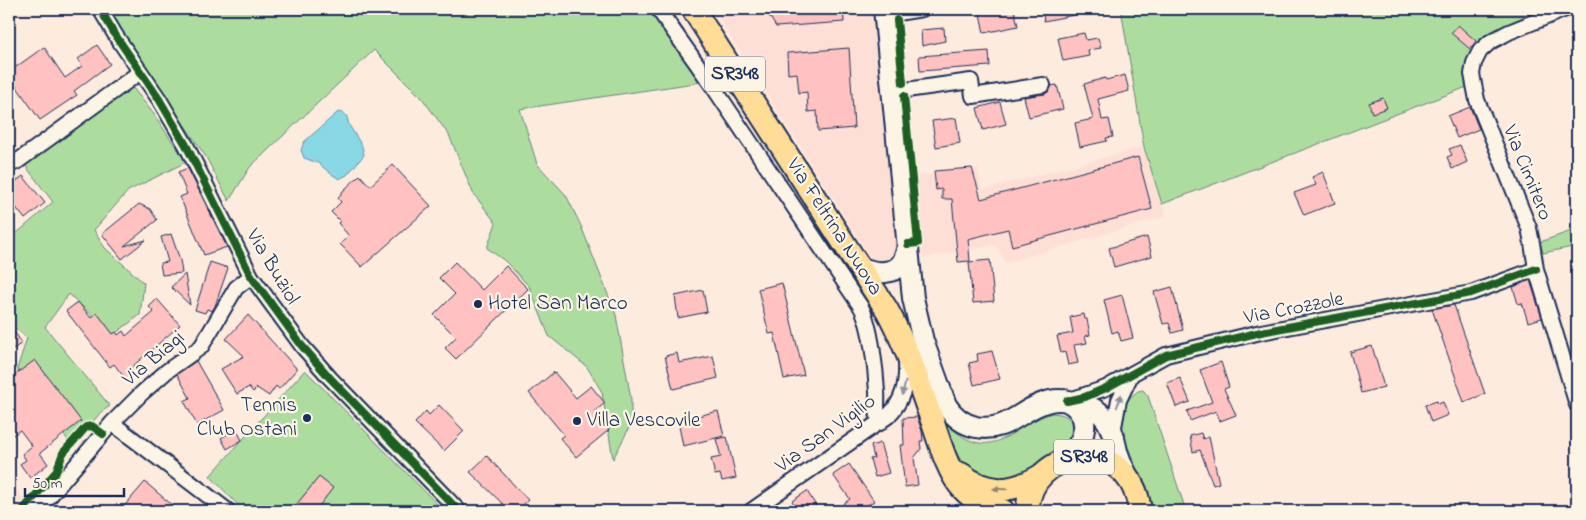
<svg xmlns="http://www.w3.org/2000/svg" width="1586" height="520" viewBox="0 0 1586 520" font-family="'Indie Flower',sans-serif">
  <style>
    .built { fill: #fedfd5 }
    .green { fill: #addd9e; stroke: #64867e }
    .water { fill: #89d8e6; stroke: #5d94b0 }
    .building { fill: #ffc2c0; stroke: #1b2f5e }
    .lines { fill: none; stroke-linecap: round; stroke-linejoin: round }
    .street-casing { stroke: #1b2f5e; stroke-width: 18 }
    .secondary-casing { stroke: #1b2f5e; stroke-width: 24 }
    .primary-casing { stroke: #1b2f5e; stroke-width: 26 }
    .street { stroke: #fcf5e5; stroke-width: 14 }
    .secondary { stroke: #fcf5e5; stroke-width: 20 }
    .primary { stroke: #ffdd96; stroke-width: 22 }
    .cycleway-casing { stroke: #fcf5e5; stroke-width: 11 }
    .cycleway { stroke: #1b5e20; stroke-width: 8 }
    .oneway { fill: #8c92a2 }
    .oneway2 { fill: #8d867a }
    .poi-dot { fill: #1b2f5e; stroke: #fcf5e5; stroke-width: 2 }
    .labels { text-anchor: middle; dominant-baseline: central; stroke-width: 4.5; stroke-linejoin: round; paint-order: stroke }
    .shield { fill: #fcf5e5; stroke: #5e6a86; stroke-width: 1 }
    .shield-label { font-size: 20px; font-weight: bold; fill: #1b2f5e }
    .street-label { font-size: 21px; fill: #1b2f5e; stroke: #fcf5e5 }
    .poi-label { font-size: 21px; fill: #1b2f5e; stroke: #fcf5e5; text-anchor: start }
  </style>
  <rect width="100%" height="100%" fill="#fdebde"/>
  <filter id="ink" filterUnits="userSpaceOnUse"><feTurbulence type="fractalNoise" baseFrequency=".02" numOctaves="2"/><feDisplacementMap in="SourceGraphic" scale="10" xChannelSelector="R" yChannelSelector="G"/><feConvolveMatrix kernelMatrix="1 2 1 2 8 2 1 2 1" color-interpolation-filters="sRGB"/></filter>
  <g filter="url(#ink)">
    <path class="built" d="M713,9H873L880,99L899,257L878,269Z
      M1144,147L1166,216L1006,263L995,245L923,258L916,176L978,168L982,190Z
      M9,480L26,502L17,511H9Z"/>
    <path class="green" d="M105,9H670L715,80L520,109L537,164L566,195L581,226L616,315L631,399V424L613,459L602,392L587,367L549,336L529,286L505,261L487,248L496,223L473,193L449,135L422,98L374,50L250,167L229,201L206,157L169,102L145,72Z
      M1121,9H1566L1507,35L1469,70L1467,87L1162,204L1144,147Z
      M129,83L153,113L186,162L128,191L94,230L105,248L144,283L140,315L113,335L69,294L45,327L110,406L101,412L72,446L17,369L27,338L9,323V240L53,202L24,164Z
      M1577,229V246L1543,253L1540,242Z
      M305,370L444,511H244L210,476Z
      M1143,390L1148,396L1186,511H1149L1119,435L1127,400L1138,391Z
      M1052,413C1075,414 1075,427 1071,445L1047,461L1001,483L967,468L955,452L946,426L947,424C992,467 1009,427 1052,413Z"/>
    <path class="water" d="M338,112L344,113L347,117L349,125L362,146L364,155L347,175L339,179L330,173L318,163L304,158L301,150L304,142Z"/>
    <path class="building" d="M765,9H843L844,22L776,27Z
      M979,9H1014L1018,26L984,33Z
      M1042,9H1078L1079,14L1044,21Z
      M1458,25L1476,41L1470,49L1451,33Z
      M944,28L945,41L922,46L921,30Z
      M1084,33L1086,40L1098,38L1101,48L1088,50L1089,56L1063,61L1058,38Z
      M97,45L110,64L74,91L77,95L40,120L9,76V72L44,47L65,78L82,66L78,59Z
      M849,48L854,128L818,131L817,111L808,112L807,92L799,93L797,73L788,74L787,53Z
      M989,51L990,66L920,71L919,56Z
      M1125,75L1129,91L1098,99L1102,120L1109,119L1113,137L1106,138L1107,141L1080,147L1075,123L1093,119L1084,84L1105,78L1106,80Z
      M1057,85L1063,109L1029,117L1024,97L1045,94L1049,91L1051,86Z
      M1383,98L1387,108L1372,113L1369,103Z
      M1000,102L1006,124L983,130L977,108Z
      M1470,107L1479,129L1457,138L1448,116Z
      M956,118L960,143L936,147L932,121Z
      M1460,145L1467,162L1452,169L1447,157L1452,155L1449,149Z
      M1138,157L1152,209L1012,246L1008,229L968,239L970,261L958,262L952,199H942V189L936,190L934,171L972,168L981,199Z
      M393,165L431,206L362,267L340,244L349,236L338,223L340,221L331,212L341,202L338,198L343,191L360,175L370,186Z
      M188,168L226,245L227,247L204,255L180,197L187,194L178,172Z
      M1323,172L1335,203L1304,215L1294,193L1316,185L1312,177Z
      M9,174L15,182L23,176L45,203L25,219L14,205L9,209Z
      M139,204L150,209L157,220L124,246L146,240L122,259L102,234Z
      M171,234L180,260L182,273L162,275L160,263L168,262L161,237Z
      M1147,237L1152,256L1114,267L1109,248Z
      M990,260L994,301L973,303L969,262Z
      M210,262L228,268L215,306L212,311L207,309L205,313L195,310Z
      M455,262L482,290L506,266L528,289L456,359L445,348L456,337L434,315L455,294L439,278Z
      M185,274L190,305L171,287Z
      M1530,280L1542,318L1528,322L1522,303L1518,304L1513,287Z
      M782,283L804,375L784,379L774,333L769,334L758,289Z
      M1172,287L1183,330L1172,333L1169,323L1163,324L1154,292Z
      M703,290L707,312L678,318L675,296Z
      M1122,295L1133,338L1121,341L1118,331L1112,333L1104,300Z
      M157,299L180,325L133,366L138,373L127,381L114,364L110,367L66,311L78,302L91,318L97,313L113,334L116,332L118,335L123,331L126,336L154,312L149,307Z
      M1454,305L1485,394L1464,402L1432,309Z
      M1084,314L1085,319H1087L1090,335L1085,336L1087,343L1074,345L1078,363L1068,365L1065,352L1061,353L1057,336L1073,333L1070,317Z
      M248,315L297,369L279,389L276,386L269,396L257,388L253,392L249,387L237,394L221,369L244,356L226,339Z
      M9,324L22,343L9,352Z
      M1372,346L1384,387L1361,393L1350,352Z
      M992,351L1000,379L974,385L969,363L978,361L977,354Z
      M677,353L679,363L713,356L718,378L673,389L665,356Z
      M35,360L81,421L40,453L48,464L30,478L20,464L26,460L22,454L32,446L20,430L9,438V379Z
      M196,361L224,410L197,425L184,401L190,398L177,374Z
      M1221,362L1229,387L1224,389L1236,415L1220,421L1216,411L1190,421L1187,411L1212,402L1200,370Z
      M554,372L576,398L591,386L605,403L594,412L609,430L576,457L560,438L564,435L529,393Z
      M1180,378L1190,402L1176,407L1167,383Z
      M1437,401L1438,404L1443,402L1448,415L1431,422L1425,405Z
      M439,405L464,431L444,451L415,423L426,411L429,415Z
      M718,411L724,436L683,446L678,421Z
      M917,417L922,431L923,441H920L921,449L914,458L918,485L905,487L900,445H904L903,418Z
      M236,429L242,440L227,449L221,438Z
      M1201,433L1203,439L1209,437L1219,483L1213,485L1200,450L1193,452L1190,436Z
      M727,437L736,478L722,481L720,474L715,475L711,459L721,457L716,439Z
      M880,443L889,473L875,477L870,459L874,458L871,446Z
      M487,456L528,500L523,505L530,511H510L470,472Z
      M849,464L874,501L858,511H848L843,504L850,499L833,475Z
      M319,477L333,488L315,511H291Z
      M145,482L179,511H120Z
      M807,491L819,511H799L792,501Z"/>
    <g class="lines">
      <defs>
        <path id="street" d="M100,9L116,36L159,99L186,145L251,276L302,346L330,378L459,511
          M658,9L714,88L861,307C871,325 876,371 877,392C878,403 875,413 880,423
          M1566,9L1509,32L1490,42L1480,51L1474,63L1472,74L1477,100L1529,228L1532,243L1536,269L1577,405
          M885,15L922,9
          M892,92L971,81L973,96L1043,85
          M9,165L18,161L140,72
          M1070,400L1106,388L1166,355L1261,332L1471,293L1536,269
          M112,423L228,511
          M1113,432L1119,400L1131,375
          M37,511L112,423L142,393L167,371L201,347L236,288L251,276
          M751,511L888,416C903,401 907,384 906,363"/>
        <path id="secondary" d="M884,9L913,298L923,341L946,405C953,416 962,424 976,427C1008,433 1022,407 1050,401C1059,399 1071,401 1080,404C1089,406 1097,409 1103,416C1112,425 1114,439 1117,451C1120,461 1124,470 1129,479
          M859,266C870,273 892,276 901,264C905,259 907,251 908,244
          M1064,461C1085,443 1096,415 1065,400"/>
        <path id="primary" d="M693,9L887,310C904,341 916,374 928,409C937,432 946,471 963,489C974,501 988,506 1003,511
          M961,474C989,496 1014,492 1042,475
          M1028,511C1026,450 1130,429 1140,511"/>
      </defs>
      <use href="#street" class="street-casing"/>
      <use href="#secondary" class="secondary-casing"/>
      <use href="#primary" class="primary-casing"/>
      <use href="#street" class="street"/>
      <use href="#secondary" class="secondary"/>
      <use href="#primary" class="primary"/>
      <defs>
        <path id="cycleway" d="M100,9L116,36L159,99L186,145L251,276L302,346L330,378L459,511
          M897,20L903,83
          M904,96L918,243L908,244
          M1067,401L1085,397L1106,388L1166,355L1261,332L1471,293L1536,269
          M22,511L56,472L63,453L86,427L92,426L103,434"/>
      </defs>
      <use href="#cycleway" class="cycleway-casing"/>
      <use href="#cycleway" class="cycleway"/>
    </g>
    <defs><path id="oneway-solid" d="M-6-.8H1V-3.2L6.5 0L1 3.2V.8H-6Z" transform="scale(1.25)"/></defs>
    <g class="oneway">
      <use href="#oneway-solid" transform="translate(904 388) rotate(103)"/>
      <use href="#oneway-solid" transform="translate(1119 401) rotate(-71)"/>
    </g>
    <use class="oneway2" href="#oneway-solid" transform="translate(1000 489) rotate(-179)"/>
  </g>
  <g class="poi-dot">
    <circle cx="478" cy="304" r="5"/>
    <circle cx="307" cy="418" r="5"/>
    <circle cx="577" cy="421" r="5"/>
  </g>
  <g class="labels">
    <g class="shield">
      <rect x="705" y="56.5" width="60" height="35" rx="4"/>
      <rect x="1054" y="439.5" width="60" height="35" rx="4"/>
    </g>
    <g class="shield-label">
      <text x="735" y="74">SR348</text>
      <text x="1084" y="457">SR348</text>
    </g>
    <g class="street-label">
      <text transform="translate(1527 173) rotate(68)">Via Cimitero</text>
      <text transform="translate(834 227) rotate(57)">Via Feltrina Nuova</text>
      <text transform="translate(272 267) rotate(59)">Via Buziol</text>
      <text transform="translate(1294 309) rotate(-11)">Via Crozzole</text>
      <text transform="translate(154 359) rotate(-40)">Via Biagi</text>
      <text transform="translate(826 434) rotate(-36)">Via San Vigilio</text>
    </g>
    <g class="poi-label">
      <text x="488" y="304">Hotel San Marco</text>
      <text x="297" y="406" text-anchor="end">Tennis<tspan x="297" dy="24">Club Ostani</tspan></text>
      <text x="587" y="421">Villa Vescovile</text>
    </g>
  </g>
  <rect width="1586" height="520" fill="none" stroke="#fcf5e5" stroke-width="30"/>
  <rect x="15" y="15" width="1556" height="490" fill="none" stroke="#1b2f5e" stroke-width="2" filter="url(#ink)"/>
  <path d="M25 488v8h99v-8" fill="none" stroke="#1b2f5e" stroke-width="2.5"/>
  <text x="32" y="488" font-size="15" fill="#1b2f5e" stroke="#fcf5e5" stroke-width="4" paint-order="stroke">50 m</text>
</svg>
